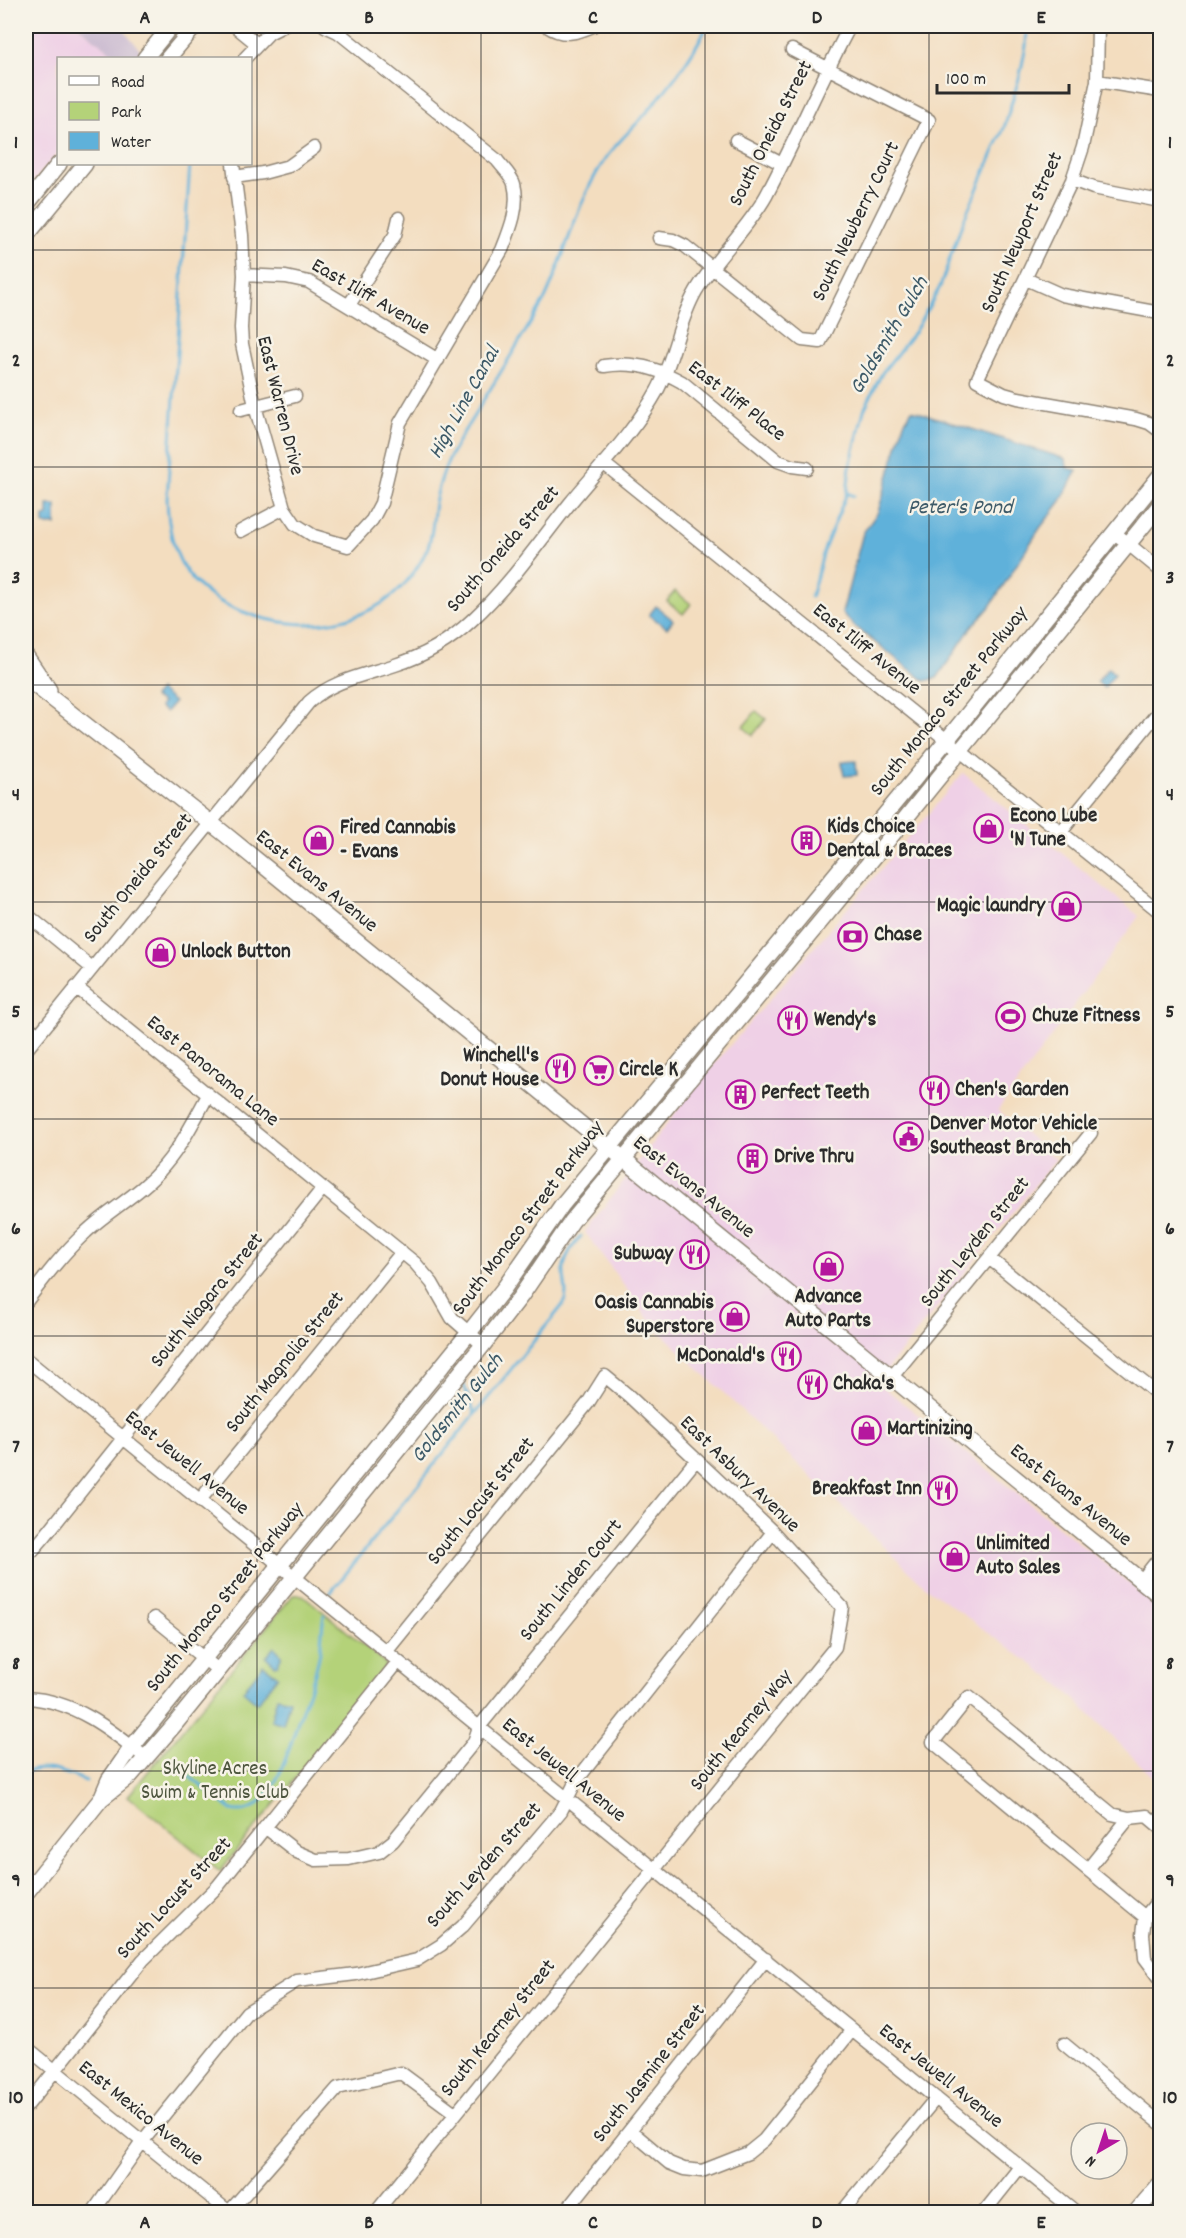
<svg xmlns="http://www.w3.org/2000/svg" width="1186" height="2238" viewBox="0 0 1186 2238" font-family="Dekko,sans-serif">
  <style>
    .built { fill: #efd0e6 }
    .industrial { fill: #cdbed2 }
    .green { fill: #b4d279; stroke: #707e52; stroke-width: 1.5 }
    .water { fill: #5fb1da; stroke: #456e82; stroke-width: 1.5 }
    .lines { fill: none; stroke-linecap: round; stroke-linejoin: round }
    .stream { stroke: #5fb1da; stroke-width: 3 }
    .minor-casing { stroke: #8f8475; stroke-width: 15 }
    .major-casing { stroke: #8f8475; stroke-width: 18 }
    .minor { stroke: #fff; stroke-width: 12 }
    .major { stroke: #fff; stroke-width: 15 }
    .grid { fill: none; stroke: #2b2b2b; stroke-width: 1.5; stroke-opacity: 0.55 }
    .labels { text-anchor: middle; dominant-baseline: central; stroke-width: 5; stroke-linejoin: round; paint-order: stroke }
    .street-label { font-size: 21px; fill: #2b2b2b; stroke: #f7f3e8 }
    .poi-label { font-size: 21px; font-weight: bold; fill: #2b2b2b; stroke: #f7f3e8; text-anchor: start }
    .park-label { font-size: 21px; fill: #4d553e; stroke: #f7f3e8 }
    .water-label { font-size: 22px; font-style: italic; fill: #3d5a68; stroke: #f7f3e8 }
    .neatline { fill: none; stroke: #2b2b2b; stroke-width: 2 }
    .grid-label { font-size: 20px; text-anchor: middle; font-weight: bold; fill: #2b2b2b }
  </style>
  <rect width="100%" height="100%" fill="#f7f3e8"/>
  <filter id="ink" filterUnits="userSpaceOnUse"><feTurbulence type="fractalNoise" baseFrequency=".0167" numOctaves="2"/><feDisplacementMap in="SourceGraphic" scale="12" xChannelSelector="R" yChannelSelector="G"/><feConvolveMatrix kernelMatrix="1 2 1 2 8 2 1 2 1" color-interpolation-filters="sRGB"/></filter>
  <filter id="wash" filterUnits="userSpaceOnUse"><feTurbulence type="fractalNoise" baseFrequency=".008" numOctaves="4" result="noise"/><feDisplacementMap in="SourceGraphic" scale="24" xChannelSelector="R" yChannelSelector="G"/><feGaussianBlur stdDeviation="1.35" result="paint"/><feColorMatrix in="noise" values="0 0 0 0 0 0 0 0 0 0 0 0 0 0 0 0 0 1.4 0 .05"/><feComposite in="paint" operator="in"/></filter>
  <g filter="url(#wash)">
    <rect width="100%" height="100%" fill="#f3ddbf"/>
    <path class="built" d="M26,26H78L119,58H58V153L26,190Z
      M963,773L1139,916L998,1110L1056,1159L877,1382L1144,1595L1160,1576V1784L1059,1684L927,1588L652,1324L585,1232L693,1089Z"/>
    <path class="industrial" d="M78,26H121L141,51L135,58H119Z"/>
    <path class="green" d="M675,591L691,604L683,614L667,601Z
      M756,711L766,719L753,735L743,727Z
      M293,1595H303L385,1663V1668L220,1871L128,1796Z"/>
    <path class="water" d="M912,410L1066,459L1067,468L1077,470L1061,501L1040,528L989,608L971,628L937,678L925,681L854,626L842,613L863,533L878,512L904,423Z
      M48,505H56V525H44V517L48,516Z
      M656,606L673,620L667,628L649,615Z
      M1108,668L1115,674L1104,688L1097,682Z
      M159,690L174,702L166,712L159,707L162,703L153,697Z
      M856,761L857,775L844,776L842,762Z
      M274,1647L282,1655L278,1664L275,1665L266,1657Z
      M263,1665L278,1676L257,1703L243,1691Z
      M277,1697L290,1700L283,1724L271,1720Z"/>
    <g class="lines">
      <path class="stream" d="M154,26L160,33
        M190,164L167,499C169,553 185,589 238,610C309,639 395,625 428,547C433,534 433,517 435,503C438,489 443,472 449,459C457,440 471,422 481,404C503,369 524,334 545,299C566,255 575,206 602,164C612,147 627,134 641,119C666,90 691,60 707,26
        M847,493L854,496
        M811,597L825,547L847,493L850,466L864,410L882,373L915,331L940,287L962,224L1004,128L1020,75L1026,46L1027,26
        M463,1383L475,1414
        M331,1592L563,1305C570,1291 562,1281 564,1266C566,1254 574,1245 581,1236
        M176,1766L232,1810C273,1820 290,1745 299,1718C305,1700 313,1683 317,1665C322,1649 321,1632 324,1615
        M26,1772C47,1764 65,1773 86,1781"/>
    </g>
  </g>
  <g filter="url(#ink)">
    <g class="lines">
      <defs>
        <path id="minor" d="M235,26L257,44
          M547,26C563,37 577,33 593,26
          M1098,26L1097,81L1083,147L1072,180L977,380L1004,394L1018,398L1136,419L1149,423L1160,431
          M245,58L269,33L283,26
          M1097,81L1160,91
          M736,140L782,164
          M233,164L242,235L244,275L241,328L242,344L255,406L284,508L295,524L314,536L348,546L372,520L381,503L400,423L502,250C510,230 520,206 514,184C512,176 502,167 497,160L338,32L325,26
          M234,177L263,173L289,166L314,148
          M1072,180L1093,188L1160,201
          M659,238L673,240L685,246L802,340L820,342L929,120L792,50
          M244,275L286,277L309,282L438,360
          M1026,279L1062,295L1160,313
          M349,305L395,235L399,218
          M604,366C632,361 658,368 682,382L778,461L792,466L807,468
          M241,410L295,396
          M603,463L1160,912
          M241,531L284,508
          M1115,533L1160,570
          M1061,832L1160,710
          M26,914L92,968
          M76,987L415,1263L432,1283L452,1318L483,1345
          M26,1025L38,1035
          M26,1050L309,702C333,680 365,675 395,665C424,656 450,641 472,620C509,586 539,542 571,502C599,468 636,429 657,391C674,360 678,322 696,291C716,257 747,230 766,196C796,140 820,81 850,26
          M989,1258L1160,1396
          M26,1302C45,1277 63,1253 86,1232C111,1208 141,1194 164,1166C182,1145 195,1119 208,1095
          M26,1359L1076,2212
          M891,1378L1091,1133
          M200,1500L402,1252
          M26,1555L32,1551L45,1536L323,1188
          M1141,1581L1160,1557
          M154,1618L218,1670
          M26,1698C74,1700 110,1729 146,1758
          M265,1827L297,1852L316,1860L349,1859L379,1852L393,1841L474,1742L479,1727L696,1460
          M1160,1827L1147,1816L1129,1818L1112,1814L969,1697L933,1742L1145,1917L1143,1934L1145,1958L1160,1978
          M1088,1869L1129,1818
          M1145,1917L1160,1898
          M1064,2044L1160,2123
          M26,2047L229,2212
          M26,2107L143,1960L218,1886L398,1662
          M631,2131L669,2163L684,2169L702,2171L748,2153L764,2140L852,2030
          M93,2212L142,2142L247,2012L297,1981L356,1974L417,1960L441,1945L463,1926L561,1811L576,1781L773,1532
          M229,2212L338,2088L401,2073L455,2113
          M376,2212L835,1647L842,1607L773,1532L629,1396L605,1376L588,1403L386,1652
          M565,2212L766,1959
          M842,2212L936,2098
          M984,2212L1020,2167"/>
        <path id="major" d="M145,58L171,26
          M168,58L195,26
          M26,205L59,164
          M26,236L85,164
          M26,656L49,690
          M26,678L221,831L1160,1596
          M101,1799L109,1780L132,1747L468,1334L505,1287L562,1205L955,730L1160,476
          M26,1893L101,1799L130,1776L175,1724L483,1345L521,1296L572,1221L879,851L1160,505
          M1136,2212L1160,2184"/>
      </defs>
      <use href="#minor" class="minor-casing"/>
      <use href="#major" class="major-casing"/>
      <use href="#minor" class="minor"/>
      <use href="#major" class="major"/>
    </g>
  </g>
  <path class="grid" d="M257,26V2212M481,26V2212M705,26V2212M929,26V2212M26,250H1160M26,467H1160M26,685H1160M26,902H1160M26,1119H1160M26,1336H1160M26,1553H1160M26,1771H1160M26,1988H1160"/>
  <defs>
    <symbol id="shop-ring" viewBox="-11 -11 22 22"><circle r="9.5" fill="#f7f3e8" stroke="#b5179e" stroke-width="1.5"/><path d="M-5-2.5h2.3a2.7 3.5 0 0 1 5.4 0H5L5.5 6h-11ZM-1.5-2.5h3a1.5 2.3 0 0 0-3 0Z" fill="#b5179e"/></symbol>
    <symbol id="building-ring" viewBox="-11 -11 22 22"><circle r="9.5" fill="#f7f3e8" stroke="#b5179e" stroke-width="1.5"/><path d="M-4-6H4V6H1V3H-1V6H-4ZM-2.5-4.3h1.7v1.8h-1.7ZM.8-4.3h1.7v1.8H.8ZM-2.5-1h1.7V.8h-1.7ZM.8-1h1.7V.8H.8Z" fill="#b5179e"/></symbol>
    <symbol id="bank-ring" viewBox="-11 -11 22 22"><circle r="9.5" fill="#f7f3e8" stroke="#b5179e" stroke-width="1.5"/><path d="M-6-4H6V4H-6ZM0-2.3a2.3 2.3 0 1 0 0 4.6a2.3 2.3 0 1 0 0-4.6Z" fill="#b5179e"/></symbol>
    <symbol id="stadium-ring" viewBox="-11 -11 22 22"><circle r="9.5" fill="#f7f3e8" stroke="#b5179e" stroke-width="1.5"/><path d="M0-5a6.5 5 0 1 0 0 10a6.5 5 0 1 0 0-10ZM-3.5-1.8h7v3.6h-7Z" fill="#b5179e"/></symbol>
    <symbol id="restaurant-ring" viewBox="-11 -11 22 22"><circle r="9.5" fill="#f7f3e8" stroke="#b5179e" stroke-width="1.5"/><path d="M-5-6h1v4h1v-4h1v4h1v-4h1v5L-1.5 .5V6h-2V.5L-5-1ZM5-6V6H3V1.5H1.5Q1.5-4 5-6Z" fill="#b5179e"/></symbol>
    <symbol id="supermarket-ring" viewBox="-11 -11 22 22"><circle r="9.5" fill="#f7f3e8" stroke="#b5179e" stroke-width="1.5"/><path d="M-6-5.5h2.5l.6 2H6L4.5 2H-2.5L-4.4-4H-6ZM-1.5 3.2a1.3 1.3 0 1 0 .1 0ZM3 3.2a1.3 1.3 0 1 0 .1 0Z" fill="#b5179e"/></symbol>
    <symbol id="civic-ring" viewBox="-11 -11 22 22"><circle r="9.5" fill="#f7f3e8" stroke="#b5179e" stroke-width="1.5"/><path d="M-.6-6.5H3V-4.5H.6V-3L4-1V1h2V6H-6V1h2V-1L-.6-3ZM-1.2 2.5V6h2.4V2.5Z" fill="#b5179e"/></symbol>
  </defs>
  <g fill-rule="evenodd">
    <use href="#shop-ring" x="972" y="812" width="33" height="33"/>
    <use href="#building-ring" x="790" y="824" width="33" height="33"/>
    <use href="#shop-ring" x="302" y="824" width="33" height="33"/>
    <use href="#shop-ring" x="1050" y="890" width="33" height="33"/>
    <use href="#bank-ring" x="836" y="920" width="33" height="33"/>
    <use href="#shop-ring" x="144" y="936" width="33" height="33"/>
    <use href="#stadium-ring" x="994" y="1000" width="33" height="33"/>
    <use href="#restaurant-ring" x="776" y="1004" width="33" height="33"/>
    <use href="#restaurant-ring" x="544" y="1052" width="33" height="33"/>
    <use href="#supermarket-ring" x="582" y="1054" width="33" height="33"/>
    <use href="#restaurant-ring" x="918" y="1074" width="33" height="33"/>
    <use href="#building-ring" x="724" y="1078" width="33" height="33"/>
    <use href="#civic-ring" x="892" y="1120" width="33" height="33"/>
    <use href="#building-ring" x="736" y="1142" width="33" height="33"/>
    <use href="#restaurant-ring" x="678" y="1238" width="33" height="33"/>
    <use href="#shop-ring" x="812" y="1250" width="33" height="33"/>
    <use href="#shop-ring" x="718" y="1300" width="33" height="33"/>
    <use href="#restaurant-ring" x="770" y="1340" width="33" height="33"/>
    <use href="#restaurant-ring" x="796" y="1368" width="33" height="33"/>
    <use href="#shop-ring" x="850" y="1414" width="33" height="33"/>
    <use href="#restaurant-ring" x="926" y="1474" width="33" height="33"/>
    <use href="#shop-ring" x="938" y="1540" width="33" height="33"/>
  </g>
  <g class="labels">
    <g class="street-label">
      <text transform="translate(772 134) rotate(-63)">South Oneida Street</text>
      <text transform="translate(857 222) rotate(-64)">South Newberry Court</text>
      <text transform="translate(1023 233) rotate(-66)">South Newport Street</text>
      <text transform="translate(370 298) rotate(30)">East Iliff Avenue</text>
      <text transform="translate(736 402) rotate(38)">East Iliff Place</text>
      <text transform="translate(279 406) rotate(76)">East Warren Drive</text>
      <text transform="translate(504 550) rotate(-49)">South Oneida Street</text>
      <text transform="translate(866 650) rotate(39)">East Iliff Avenue</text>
      <text transform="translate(950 702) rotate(-51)">South Monaco Street Parkway</text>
      <text transform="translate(139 879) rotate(-51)">South Oneida Street</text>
      <text transform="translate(316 882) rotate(39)">East Evans Avenue</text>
      <text transform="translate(212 1072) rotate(39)">East Panorama Lane</text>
      <text transform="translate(693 1188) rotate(39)">East Evans Avenue</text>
      <text transform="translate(529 1219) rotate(-53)">South Monaco Street Parkway</text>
      <text transform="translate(976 1243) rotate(-51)">South Leyden Street</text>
      <text transform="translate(208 1301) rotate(-51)">South Niagara Street</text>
      <text transform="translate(286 1363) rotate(-51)">South Magnolia Street</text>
      <text transform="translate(186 1464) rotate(39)">East Jewell Avenue</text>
      <text transform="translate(739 1475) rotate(44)">East Asbury Avenue</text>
      <text transform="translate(1070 1496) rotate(39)">East Evans Avenue</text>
      <text transform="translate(482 1502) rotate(-51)">South Locust Street</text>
      <text transform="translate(572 1581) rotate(-51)">South Linden Court</text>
      <text transform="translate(226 1598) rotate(-51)">South Monaco Street Parkway</text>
      <text transform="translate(742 1731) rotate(-51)">South Kearney Way</text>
      <text transform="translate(563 1771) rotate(39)">East Jewell Avenue</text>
      <text transform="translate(485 1866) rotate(-48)">South Leyden Street</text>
      <text transform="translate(175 1899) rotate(-47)">South Locust Street</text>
      <text transform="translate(499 2029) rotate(-51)">South Kearney Street</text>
      <text transform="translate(650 2074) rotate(-52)">South Jasmine Street</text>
      <text transform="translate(940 2077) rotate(39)">East Jewell Avenue</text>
      <text transform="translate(140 2114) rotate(39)">East Mexico Avenue</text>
    </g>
    <g class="poi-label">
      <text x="1010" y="817">Econo Lube<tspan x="1010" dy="24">'N Tune</tspan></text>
      <text x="827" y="828">Kids Choice<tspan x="827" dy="24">Dental &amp; Braces</tspan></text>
      <text x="340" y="829">Fired Cannabis<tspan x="340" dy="24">- Evans</tspan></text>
      <text x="1045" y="907" text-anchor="end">Magic laundry</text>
      <text x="874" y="936">Chase</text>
      <text x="181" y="953">Unlock Button</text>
      <text x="1032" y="1017">Chuze Fitness</text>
      <text x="814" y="1021">Wendy's</text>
      <text x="539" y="1057" text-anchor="end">Winchell's<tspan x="539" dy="24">Donut House</tspan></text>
      <text x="619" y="1071">Circle K</text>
      <text x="955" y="1091">Chen's Garden</text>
      <text x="761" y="1094">Perfect Teeth</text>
      <text x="930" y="1125">Denver Motor Vehicle<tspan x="930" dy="24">Southeast Branch</tspan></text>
      <text x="774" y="1158">Drive Thru</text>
      <text x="673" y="1255" text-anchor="end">Subway</text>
      <text x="828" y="1298" text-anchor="middle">Advance<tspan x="828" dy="24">Auto Parts</tspan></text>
      <text x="714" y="1304" text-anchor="end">Oasis Cannabis<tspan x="714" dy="24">Superstore</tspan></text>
      <text x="765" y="1357" text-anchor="end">McDonald's</text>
      <text x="833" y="1385">Chaka's</text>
      <text x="887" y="1430">Martinizing</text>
      <text x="922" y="1490" text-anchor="end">Breakfast Inn</text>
      <text x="976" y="1545">Unlimited<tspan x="976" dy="24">Auto Sales</tspan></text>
    </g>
    <g class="park-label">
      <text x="215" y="1770">Skyline Acres<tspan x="215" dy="24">Swim &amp; Tennis Club</tspan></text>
    </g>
    <g class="water-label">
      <text transform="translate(890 336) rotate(-59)">Goldsmith Gulch</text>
      <text transform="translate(465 403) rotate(-61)">High Line Canal</text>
      <text x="960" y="508">Peter's Pond</text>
      <text transform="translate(458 1409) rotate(-51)">Goldsmith Gulch</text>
    </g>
  </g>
  <rect width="1186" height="2238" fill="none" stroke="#f7f3e8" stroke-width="66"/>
  <rect x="57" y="57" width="195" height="108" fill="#f7f3e8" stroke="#a5a39c" stroke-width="1.5"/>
  <rect x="69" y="76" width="30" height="9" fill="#ffffff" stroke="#a5a39c" stroke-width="1.5"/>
  <text x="111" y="87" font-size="18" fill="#2b2b2b">Road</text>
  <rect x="69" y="102" width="30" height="18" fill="#b4d279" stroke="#a5a39c" stroke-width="1.5"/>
  <text x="111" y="117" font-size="18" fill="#2b2b2b">Park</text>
  <rect x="69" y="132" width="30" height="18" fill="#5fb1da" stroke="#a5a39c" stroke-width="1.5"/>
  <text x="111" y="147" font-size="18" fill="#2b2b2b">Water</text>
  <g transform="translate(1099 2151) rotate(219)"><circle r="28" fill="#f7f3e8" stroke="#a5a39c" stroke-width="1.5"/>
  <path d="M0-4.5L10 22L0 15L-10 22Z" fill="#b5179e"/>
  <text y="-9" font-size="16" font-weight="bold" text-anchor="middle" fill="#2b2b2b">N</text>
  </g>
  <path d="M937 84v9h132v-9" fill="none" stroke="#2b2b2b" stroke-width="3"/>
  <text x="946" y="84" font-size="18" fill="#2b2b2b" stroke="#f7f3e8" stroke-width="4.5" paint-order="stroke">100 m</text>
  <rect x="33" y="33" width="1120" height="2172" class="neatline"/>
  <g class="grid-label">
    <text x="145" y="23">A</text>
    <text x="369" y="23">B</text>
    <text x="593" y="23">C</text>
    <text x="817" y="23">D</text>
    <text x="1041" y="23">E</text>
    <text x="16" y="148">1</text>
    <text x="1170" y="148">1</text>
    <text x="16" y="366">2</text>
    <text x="1170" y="366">2</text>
    <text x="16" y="583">3</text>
    <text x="1170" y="583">3</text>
    <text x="16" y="800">4</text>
    <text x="1170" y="800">4</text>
    <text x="16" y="1017">5</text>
    <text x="1170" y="1017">5</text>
    <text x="16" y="1234">6</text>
    <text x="1170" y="1234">6</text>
    <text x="16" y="1452">7</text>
    <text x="1170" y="1452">7</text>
    <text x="16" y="1669">8</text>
    <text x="1170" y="1669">8</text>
    <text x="16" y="1886">9</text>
    <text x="1170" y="1886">9</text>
    <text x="16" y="2103">10</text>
    <text x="1170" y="2103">10</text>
    <text x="145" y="2228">A</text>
    <text x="369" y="2228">B</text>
    <text x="593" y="2228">C</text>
    <text x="817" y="2228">D</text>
    <text x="1041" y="2228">E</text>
  </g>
</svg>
